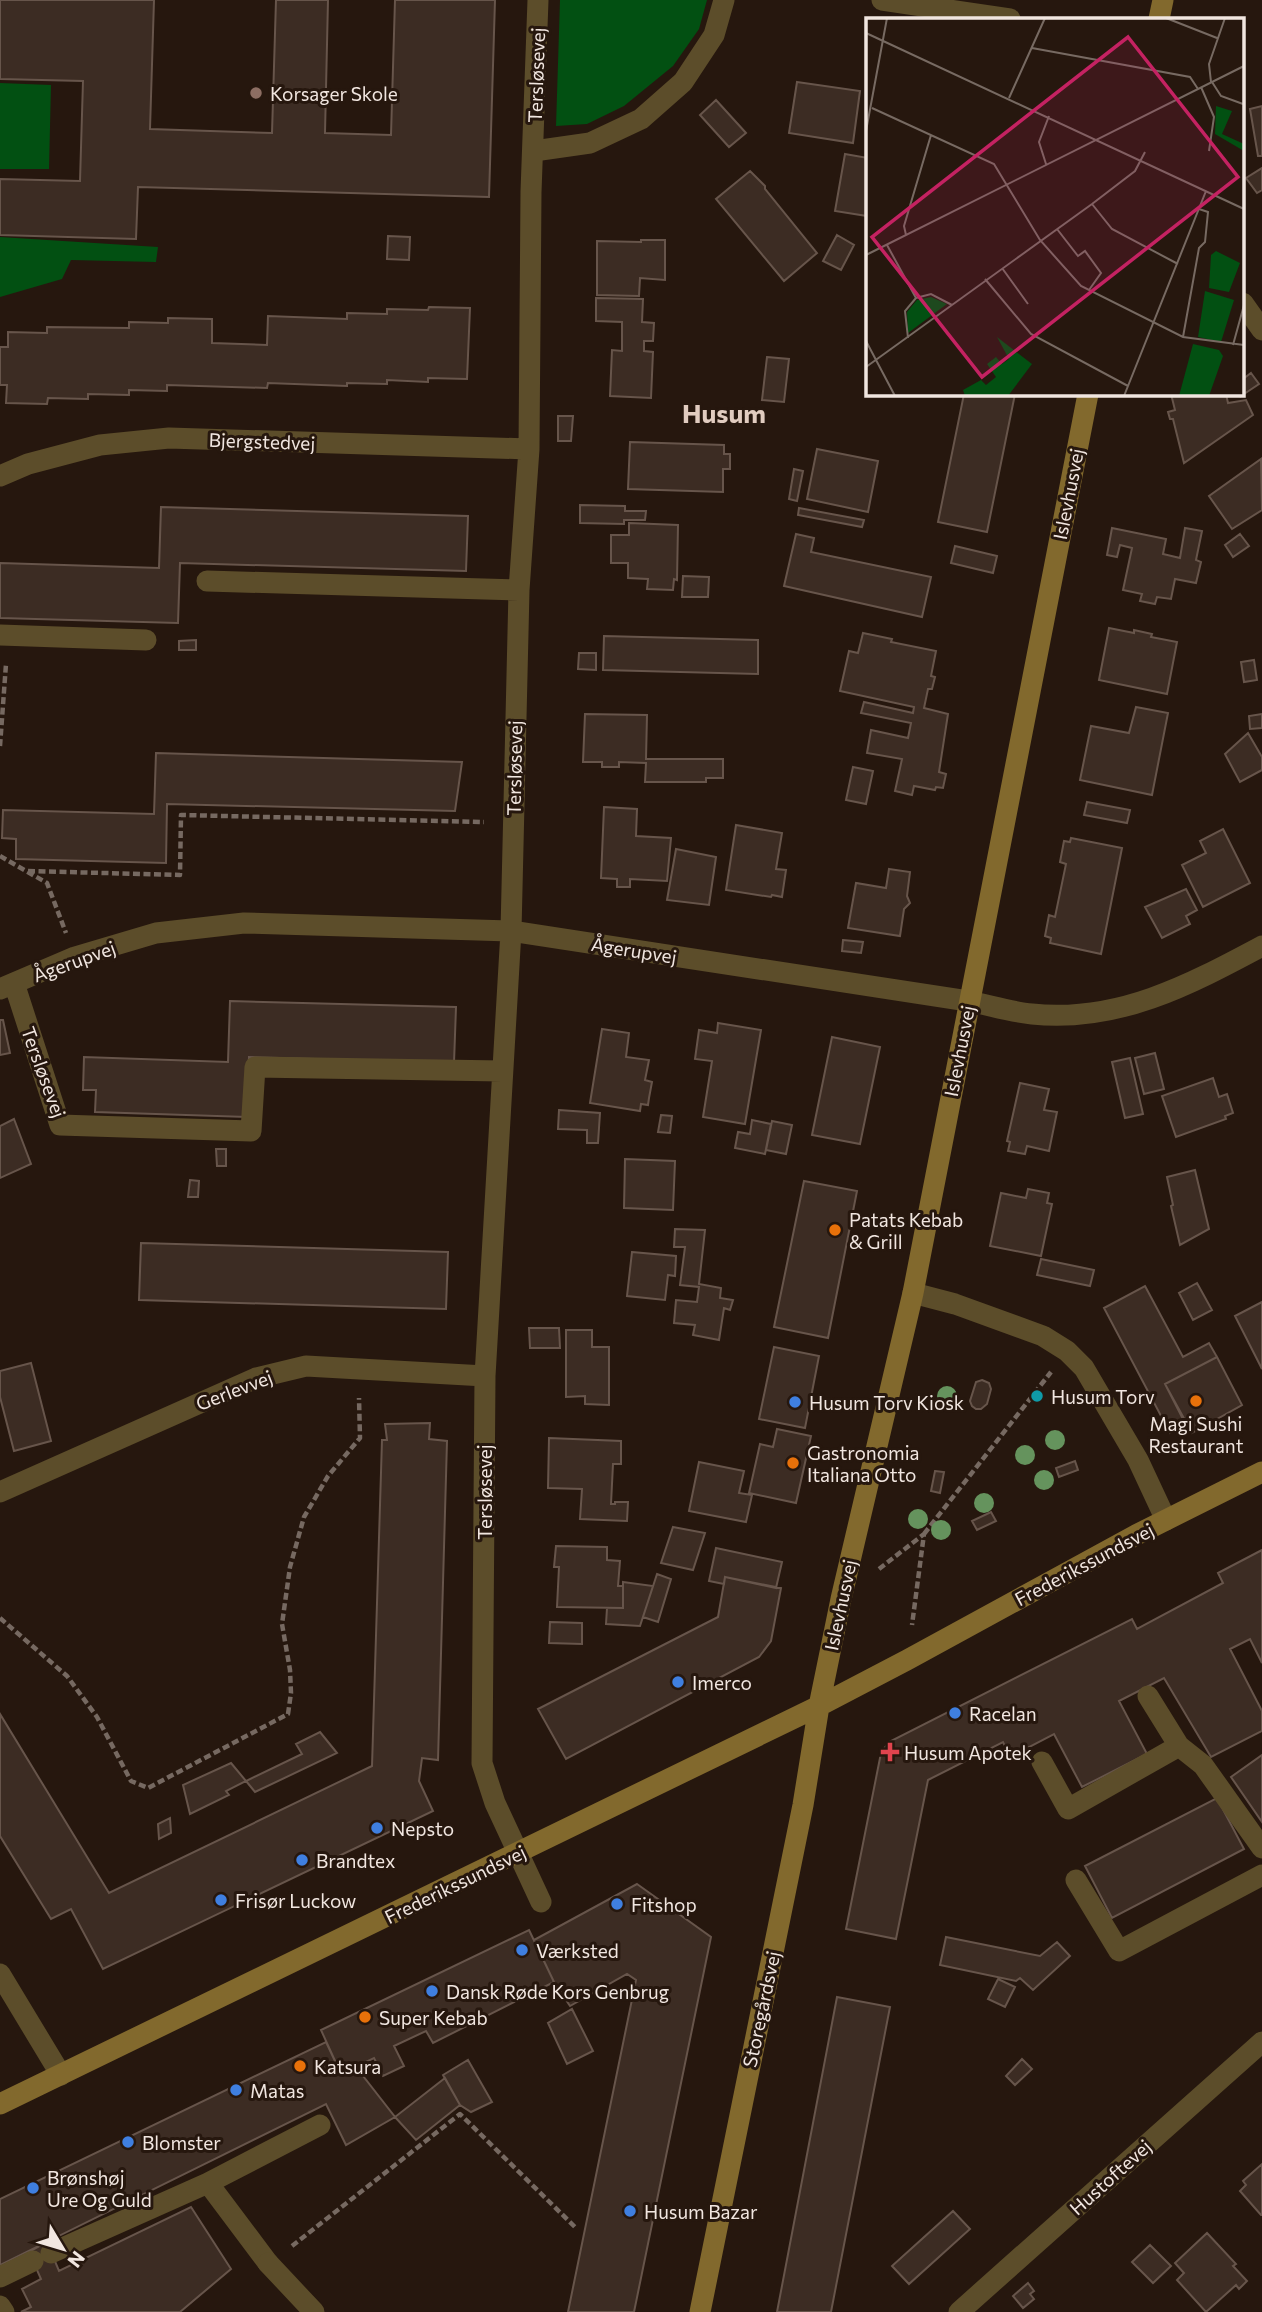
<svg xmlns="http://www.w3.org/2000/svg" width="1262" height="2312" viewBox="0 0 1262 2312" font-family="Commissioner,sans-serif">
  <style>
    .green { fill: #025012 }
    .building { fill: #3c2c23; stroke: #67554b; stroke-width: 2 }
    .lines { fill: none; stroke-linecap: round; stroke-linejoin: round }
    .path { stroke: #766961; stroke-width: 4.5; stroke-dasharray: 7 3.5; stroke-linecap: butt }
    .lane { stroke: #5c4d2a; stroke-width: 21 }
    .street { stroke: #5c4d2a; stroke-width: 21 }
    .secondary { stroke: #82692d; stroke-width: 21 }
    .tree { fill: #65935d }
    .education-dot { fill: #8d6e63; stroke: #26170e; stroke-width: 2.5 }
    .food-dot { fill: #e8710a; stroke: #26170e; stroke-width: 2.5 }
    .culture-dot { fill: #0f9aa8; stroke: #26170e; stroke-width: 2.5 }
    .shop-dot { fill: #3f7fe0; stroke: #26170e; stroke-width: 2.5 }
    .health-dot { fill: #e0444e; stroke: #26170e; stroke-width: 2.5 }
    .labels { text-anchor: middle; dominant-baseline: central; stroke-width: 6; stroke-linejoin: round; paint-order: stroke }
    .street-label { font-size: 19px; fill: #f1e6e0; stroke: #26170e }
    .poi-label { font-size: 19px; fill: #f1e6e0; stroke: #26170e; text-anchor: start }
    .district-label { font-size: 26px; font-weight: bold; fill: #e1ccc0; stroke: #26170e }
    .inset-road { fill: none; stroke: #776a62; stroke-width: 2 }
    .view { fill: #c42262; fill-opacity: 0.15; stroke: #c42262; stroke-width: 3.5 }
    .inset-edge { fill: none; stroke: #f1e6e0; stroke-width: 3.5 }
  </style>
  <rect width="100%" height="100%" fill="#26170e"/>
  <path class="green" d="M560,0H707L699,29L673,66L624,106L587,124L556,126Z
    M0,83L51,85L49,169H0Z
    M0,237L158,247L156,262L71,260L62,279L0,297Z"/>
  <path class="building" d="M0,0H154L150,129L272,133L276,0H328L325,133L391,135L395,0H495L489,197L138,187L136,239L0,235V179L80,181L83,81L0,79Z
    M797,82L860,91L853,143L789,133Z
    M716,100L746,133L729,147L700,115Z
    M1262,106V156H1258L1250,109Z
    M845,154L868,158L867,216L835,211Z
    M1262,168V190L1257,193L1246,178Z
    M750,171L765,186V189L817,253L784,281L716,199Z
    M837,235L854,245L841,270L823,261Z
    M388,236L410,237L409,260L387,259Z
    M641,240H665V280L640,278L639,296L597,295V241L641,242Z
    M596,298L643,299L642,322L654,323L653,341H644V351L653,352L651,398L610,396L612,350L622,351V322L596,321Z
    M429,307L470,308L467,379L428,378V382L387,380V384L347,383V386L268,383L267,388L167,385V391L129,390V395L88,394V399L48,398L47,404L6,403L7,385H0V347H8V332L47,333V327L129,328V322L168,323V318L212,319V343L267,345L268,316L347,319V313L387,314V309L428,310Z
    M767,357L789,359L784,402L762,400Z
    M1251,373L1259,384L1241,396L1243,379Z
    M964,394H1015L987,532L938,522Z
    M1171,394H1226L1228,403L1246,400L1253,415L1184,463L1173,419H1170L1168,412L1175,410Z
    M558,416H573L571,441H558Z
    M630,442L724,445V454H730V469H723V492L628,489Z
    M817,449L878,461L868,512L807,499Z
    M1261,459L1262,510L1232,529L1209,496Z
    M794,469L803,471L797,501L789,499Z
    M580,505L625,506V511H646L645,520H624V524L580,523Z
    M161,507L468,516L466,571L180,563L178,623L0,618V563L159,568Z
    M799,508L864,520L862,527L798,515Z
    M629,523L678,525L677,580L674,579L673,590L647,589L648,579L628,578V563H611V535H629Z
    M1112,528L1166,539L1163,554L1180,558L1185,528L1202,531L1196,560L1201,562L1196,583L1175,579L1171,599L1157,597L1155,604L1140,601L1142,594L1123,590L1132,548L1120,545L1117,557L1107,555Z
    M796,534L814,538L811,552L931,577L922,617L784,586Z
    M1240,534L1249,546L1233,557L1225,545Z
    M955,546L997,556L993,573L951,563Z
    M683,576L709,577L708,597H682Z
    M1109,628L1134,633V630L1152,634L1151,637L1177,642L1167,694L1099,680Z
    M863,633L892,639L891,642L936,651L931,676L935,677L932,689H928L924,708L948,714L939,772L946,774L943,788L936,787L935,790L914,786L912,795L895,791L902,759L867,753L871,730L908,738L911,723L861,713L864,702L913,713L914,707L840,691L849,651L858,653Z
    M604,636L758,640V674L603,670Z
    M196,640V650H179V641Z
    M579,653H596V670L578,669Z
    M1254,660L1257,680L1244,682L1241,662Z
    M1136,707L1168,713L1152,795L1080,780L1091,726L1129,733Z
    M585,714L647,715L646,759H723V778H706V782H645L646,763L619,762V767H602V762H583Z
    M1262,714V728L1250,729L1249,716Z
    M1248,733L1262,757V770L1240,782L1225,754Z
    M156,753L462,762L455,811L167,804L166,863L16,859V839L2,838L3,810L154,814Z
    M853,767L873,771L866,804L846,800Z
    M1087,802L1130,810L1127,823L1084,815Z
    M604,807L637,809L636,836L671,838L667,881L630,879V887H617V879L601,878Z
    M736,825L782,833L776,869L786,870L782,897L772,895L771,897L726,890Z
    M1223,829L1250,883L1203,907L1182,865L1206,853L1200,841Z
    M1071,838L1122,848L1101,954L1050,943L1051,938L1045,936L1049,915L1055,917L1066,864L1060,862L1064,841L1070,842Z
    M676,849L716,857L709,905L667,900Z
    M889,869L910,872L907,896L910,903L904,909L900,936L848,928L856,883L886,888Z
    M1186,889L1197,910L1186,916L1190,924L1162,938L1145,907Z
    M843,940L863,942L861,953L842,951Z
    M230,1001L456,1007L454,1063L249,1057L247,1117L95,1112L96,1090H83L84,1057L228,1062Z
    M0,1020H3L10,1053L0,1055Z
    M718,1023L761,1030L745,1124L703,1117L712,1061L695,1059L699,1030L717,1033Z
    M602,1029L629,1033L626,1057L649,1060L645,1080L652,1082L649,1098L648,1105L641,1104L640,1111L590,1103Z
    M832,1037L880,1047L860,1144L812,1135Z
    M1155,1053L1164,1089L1144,1094L1135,1058Z
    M1130,1058L1143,1114L1125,1118L1112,1062Z
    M1213,1078L1219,1097L1227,1094L1233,1113L1225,1116L1226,1119L1176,1137L1162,1096Z
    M1020,1083L1049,1089L1044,1110L1057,1112L1049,1151L1027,1146L1025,1154L1008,1151L1010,1142L1007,1141Z
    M559,1110L600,1113L598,1143H587V1130L558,1129Z
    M661,1115L672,1116L670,1133L658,1132Z
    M14,1119L31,1164L0,1178V1126Z
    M752,1120L771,1124L765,1154L735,1148L738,1132L750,1134Z
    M772,1121L792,1125L786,1154L766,1150Z
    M216,1149H226V1166H217Z
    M625,1159L675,1161L673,1210L624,1208Z
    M1195,1170L1209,1229L1180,1245L1171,1206L1173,1205L1167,1177Z
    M190,1180L199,1181L198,1197H188Z
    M804,1181L857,1191L828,1338L774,1327Z
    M1028,1189L1049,1193L1047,1203L1052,1204L1041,1256L990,1246L1001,1193L1026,1198Z
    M675,1229L705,1230L699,1284L721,1288L720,1298L733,1300L730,1310L724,1308L719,1340L693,1335L695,1325L674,1323L676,1300L697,1302L699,1287L680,1285L685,1247H674Z
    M141,1243L448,1252L446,1309L139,1300Z
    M632,1252L676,1256L675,1276L668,1275L665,1300L627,1296Z
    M1041,1259L1094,1270L1090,1286L1037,1275Z
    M1197,1283L1212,1310L1193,1320L1179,1293Z
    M1145,1286L1183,1357L1209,1343L1217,1357L1165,1384L1186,1425L1170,1433L1104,1308Z
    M1262,1302V1369L1235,1316Z
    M529,1328H559L560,1348H530Z
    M566,1330H592V1347H609V1405L585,1404V1396L566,1397Z
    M774,1347L819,1356L805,1428L759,1419Z
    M1217,1357L1242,1405L1192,1433L1165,1384Z
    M31,1363L51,1441L14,1451L0,1397V1371Z
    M982,1380L989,1383L991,1389L987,1404L981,1409H976L972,1406L970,1401L976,1382Z
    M430,1423L429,1439L447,1441L438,1760L422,1758L419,1781L433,1811L103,1969L71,1909L51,1919L0,1836V1714L109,1893L372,1766L382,1440H387L385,1424Z
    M777,1429L811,1436L796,1503L749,1493L760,1444L773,1447Z
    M549,1438L621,1441V1464H613L611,1504H615V1502H628L627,1521L580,1519L582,1489L548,1488Z
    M1075,1461L1078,1470L1059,1477L1056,1468Z
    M699,1462L744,1471L739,1493L752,1495L746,1522L689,1511Z
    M935,1471L944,1472L940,1493L931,1491Z
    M991,1512L996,1521L977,1530L972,1521Z
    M673,1527L705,1533L693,1570L661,1563Z
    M556,1546L607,1547V1560L620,1561L618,1586H623V1608L557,1607L559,1567H554Z
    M716,1548L782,1562L776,1588L725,1577L724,1584L709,1581Z
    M1262,1550V1663L1250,1639L1230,1649L1262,1711V1731L1211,1757L1164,1678L1119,1701L1147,1754L1082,1787L1054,1734L1010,1757L1003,1742L928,1780L896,1939L846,1929L881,1753L889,1742L1132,1619L1137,1629L1223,1583L1218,1573Z
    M657,1574L671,1579L658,1622L643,1617Z
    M725,1577L781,1588L771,1641L759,1657L566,1759L538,1709L718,1617Z
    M623,1582L653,1586L640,1626L606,1624L607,1608H623Z
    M550,1622L582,1623V1644L549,1643Z
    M320,1732L337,1753L255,1792L246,1781L302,1754L296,1744Z
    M1262,1755V1822L1231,1777Z
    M231,1763L246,1781L226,1791L229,1795L190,1814L183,1785Z
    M1217,1798L1244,1849L1112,1918L1085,1866Z
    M170,1818L171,1833L159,1839L158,1824Z
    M637,1884L711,1937L634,2312H568L636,1980L627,1974L570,2006L554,1982L534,1940Z
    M529,1930L554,1982L433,2043L426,2031L394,2046L404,2066L383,2076L374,2058L341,2074L321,2030Z
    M946,1937L1040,1956L1057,1942L1070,1956L1033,1990L1020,1978L1016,1981L940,1965Z
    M998,1979L1015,1987L1005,2007L988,1999Z
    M837,1997L890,2007L831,2312H777Z
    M572,2009L593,2051L567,2064L548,2023Z
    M326,2042L341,2074L356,2067L395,2117L346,2145L326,2104L0,2265V2199Z
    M1022,2059L1032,2069L1015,2085L1006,2076Z
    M468,2060L492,2102L471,2112L460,2105L443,2075Z
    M445,2078L460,2105L416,2140L395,2117Z
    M1262,2164V2215H1261L1240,2191L1246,2185L1243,2181Z
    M191,2207L231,2269L180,2312H21L31,2307L22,2289L41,2279L29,2252L47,2242L59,2271Z
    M953,2211L970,2229L909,2284L892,2266Z
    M1207,2233L1236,2264L1233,2266L1247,2281L1239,2289L1236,2285L1206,2312L1177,2280L1184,2273L1175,2263Z
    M1150,2245L1171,2266L1153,2283L1132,2262Z
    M1028,2283L1034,2291L1030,2294L1034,2299L1023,2308L1013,2296Z"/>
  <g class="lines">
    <path class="path" d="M0,746L6,664
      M0,856L47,883L66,933
      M28,871L180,875L181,815L484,822
      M924,1534L1051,1372
      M879,1569L924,1534L912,1625
      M0,1618L67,1676L97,1717L131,1781L148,1788L288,1714L291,1693L290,1670L282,1624L290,1567L304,1517L328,1476L360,1438L359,1398
      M292,2246L460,2114L576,2228"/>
    <path class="lane" d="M0,635L146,640
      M1148,1696L1179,1746L1203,1765L1262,1848
      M1042,1762L1068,1809L1179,1746
      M1076,1880L1119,1951L1262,1875
      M208,2183L320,2125
      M51,2253L208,2183L268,2263
      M0,2277L33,2261
      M0,2306L4,2312"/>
    <path class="street" d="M538,0L531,192L529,449L519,590L511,931L485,1376L482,1763L495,1803L541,1902
      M882,0L1010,19
      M534,151L590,143L641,119L683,82L714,35L724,0
      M1243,303L1262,330
      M0,476L28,464L100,445L169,438L529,449
      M207,581L519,590
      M14,983L60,1125L251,1131L255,1067L502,1071
      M0,989L75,957L156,933L244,923L511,931L968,1001C989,1005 1011,1012 1032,1014C1118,1023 1189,985 1262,946
      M913,1293L955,1304L1043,1336L1067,1351L1084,1368L1138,1460L1166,1520
      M0,1492L256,1378L306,1366L485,1376
      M0,1974L61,2075
      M268,2263L314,2312
      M959,2312L1262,2042"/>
    <path class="secondary" d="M1159,19L1163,0
      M0,2104L819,1706L907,1660L1136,1535L1262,1472
      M700,2312L803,1805L819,1706L841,1599L913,1293L1088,394"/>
  </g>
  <g class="tree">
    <circle cx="947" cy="1396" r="10"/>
    <circle cx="1055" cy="1440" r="10"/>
    <circle cx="1025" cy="1455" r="10"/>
    <circle cx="1044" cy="1480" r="10"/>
    <circle cx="984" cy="1503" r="10"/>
    <circle cx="918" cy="1519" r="10"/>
    <circle cx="941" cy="1530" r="10"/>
  </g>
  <circle class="education-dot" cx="256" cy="93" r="7"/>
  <g class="food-dot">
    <circle cx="835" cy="1230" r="7"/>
    <circle cx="1196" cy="1401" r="7"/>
    <circle cx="793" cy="1463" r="7"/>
    <circle cx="365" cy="2017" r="7"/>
    <circle cx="300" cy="2066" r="7"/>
  </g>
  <circle class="culture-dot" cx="1037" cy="1396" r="7"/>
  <g class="shop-dot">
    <circle cx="795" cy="1402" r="7"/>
    <circle cx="678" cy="1682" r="7"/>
    <circle cx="955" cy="1713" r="7"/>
    <circle cx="377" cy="1828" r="7"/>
    <circle cx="302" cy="1860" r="7"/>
    <circle cx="221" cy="1900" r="7"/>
    <circle cx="617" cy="1904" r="7"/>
    <circle cx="522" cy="1950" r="7"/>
    <circle cx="432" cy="1991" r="7"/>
    <circle cx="236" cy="2090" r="7"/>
    <circle cx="128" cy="2142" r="7"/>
    <circle cx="33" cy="2188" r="7"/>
    <circle cx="630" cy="2211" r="7"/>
  </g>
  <path class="health-dot" d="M886.5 1741.5h7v7h7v7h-7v7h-7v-7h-7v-7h7z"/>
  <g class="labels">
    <g class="street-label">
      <text transform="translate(536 75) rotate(-88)">Tersløsevej</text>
      <text transform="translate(262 441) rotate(2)">Bjergstedvej</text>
      <text transform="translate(1068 494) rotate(-79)">Islevhusvej</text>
      <text transform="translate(514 768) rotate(-89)">Tersløsevej</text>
      <text transform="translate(634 950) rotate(9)">Ågerupvej</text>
      <text transform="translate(74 961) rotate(-20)">Ågerupvej</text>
      <text transform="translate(959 1051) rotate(-79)">Islevhusvej</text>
      <text transform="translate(44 1072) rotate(70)">Tersløsevej</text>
      <text transform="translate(234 1390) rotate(-21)">Gerlevvej</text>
      <text transform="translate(484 1492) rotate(-90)">Tersløsevej</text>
      <text transform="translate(1084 1564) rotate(-28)">Frederikssundsvej</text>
      <text transform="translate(840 1605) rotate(-78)">Islevhusvej</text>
      <text transform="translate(455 1884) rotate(-26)">Frederikssundsvej</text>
      <text transform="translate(761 2009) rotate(-78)">Storegårdsvej</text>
      <text transform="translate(1110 2177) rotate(-42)">Hustoftevej</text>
    </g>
    <g class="poi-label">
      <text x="270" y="93">Korsager Skole</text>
      <text x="849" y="1219">Patats Kebab<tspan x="849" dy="22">&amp; Grill</tspan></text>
      <text x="1051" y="1396">Husum Torv</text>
      <text x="809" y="1402">Husum Torv Kiosk</text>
      <text x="1196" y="1423" text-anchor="middle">Magi Sushi<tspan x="1196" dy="22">Restaurant</tspan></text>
      <text x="807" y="1452">Gastronomia<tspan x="807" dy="22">Italiana Otto</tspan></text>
      <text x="692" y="1682">Imerco</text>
      <text x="969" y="1713">Racelan</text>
      <text x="904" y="1752">Husum Apotek</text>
      <text x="391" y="1828">Nepsto</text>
      <text x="316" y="1860">Brandtex</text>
      <text x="235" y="1900">Frisør Luckow</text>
      <text x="631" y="1904">Fitshop</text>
      <text x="536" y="1950">Værksted</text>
      <text x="446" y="1991">Dansk Røde Kors Genbrug</text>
      <text x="379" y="2017">Super Kebab</text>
      <text x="314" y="2066">Katsura</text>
      <text x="250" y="2090">Matas</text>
      <text x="142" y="2142">Blomster</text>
      <text x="47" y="2177">Brønshøj<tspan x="47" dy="22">Ure Og Guld</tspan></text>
      <text x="644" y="2211">Husum Bazar</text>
    </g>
    <g class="district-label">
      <text x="724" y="412">Husum</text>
    </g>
  </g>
  <g transform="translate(866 18)">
    <rect width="378" height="378" fill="#26170e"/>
    <path d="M350,88L366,93L356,116L378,126V133L349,116ZM350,233L374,245L363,274L343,270L345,237ZM339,273L368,282L355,324L332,319ZM65,279L81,286L42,315L41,294L51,282ZM131,319L166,346L142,378H99L97,372L115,362L120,367L130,359L121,346L130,339L136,346L143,341ZM327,326L353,332L357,338L343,378H313Z" fill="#025012"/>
    <path class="inset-road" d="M300,0L351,20M0,15L378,191M166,30L324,59L332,71M345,64L343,46L359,0M346,64L355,78L377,86M335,69L348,99L343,133M143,80L179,0M6,90L128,146L174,222L215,268L317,319L378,327M0,113L21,0M180,146L173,124L183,98M226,186L246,211L312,246M191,211L212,238L219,233L235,255L223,272M40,217L38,208L65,117M21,227L50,280M0,237L378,48M136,250L162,286M119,261L165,316L262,368M317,319L333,230L339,224L342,194L333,191M42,320L39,293L50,280L65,276L86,287M0,323L29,378M367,327L378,287M0,349L226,186L269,153L279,134M258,378L340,173"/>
    <path class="view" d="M262,19L372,159L116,359L6,219Z"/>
    <rect width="378" height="378" class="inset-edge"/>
  </g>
  <g transform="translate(63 2249) rotate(128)" stroke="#26170e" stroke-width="5" paint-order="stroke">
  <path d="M0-5L12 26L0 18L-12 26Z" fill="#f1e6e0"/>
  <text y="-10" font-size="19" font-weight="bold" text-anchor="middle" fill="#f1e6e0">N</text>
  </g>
</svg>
